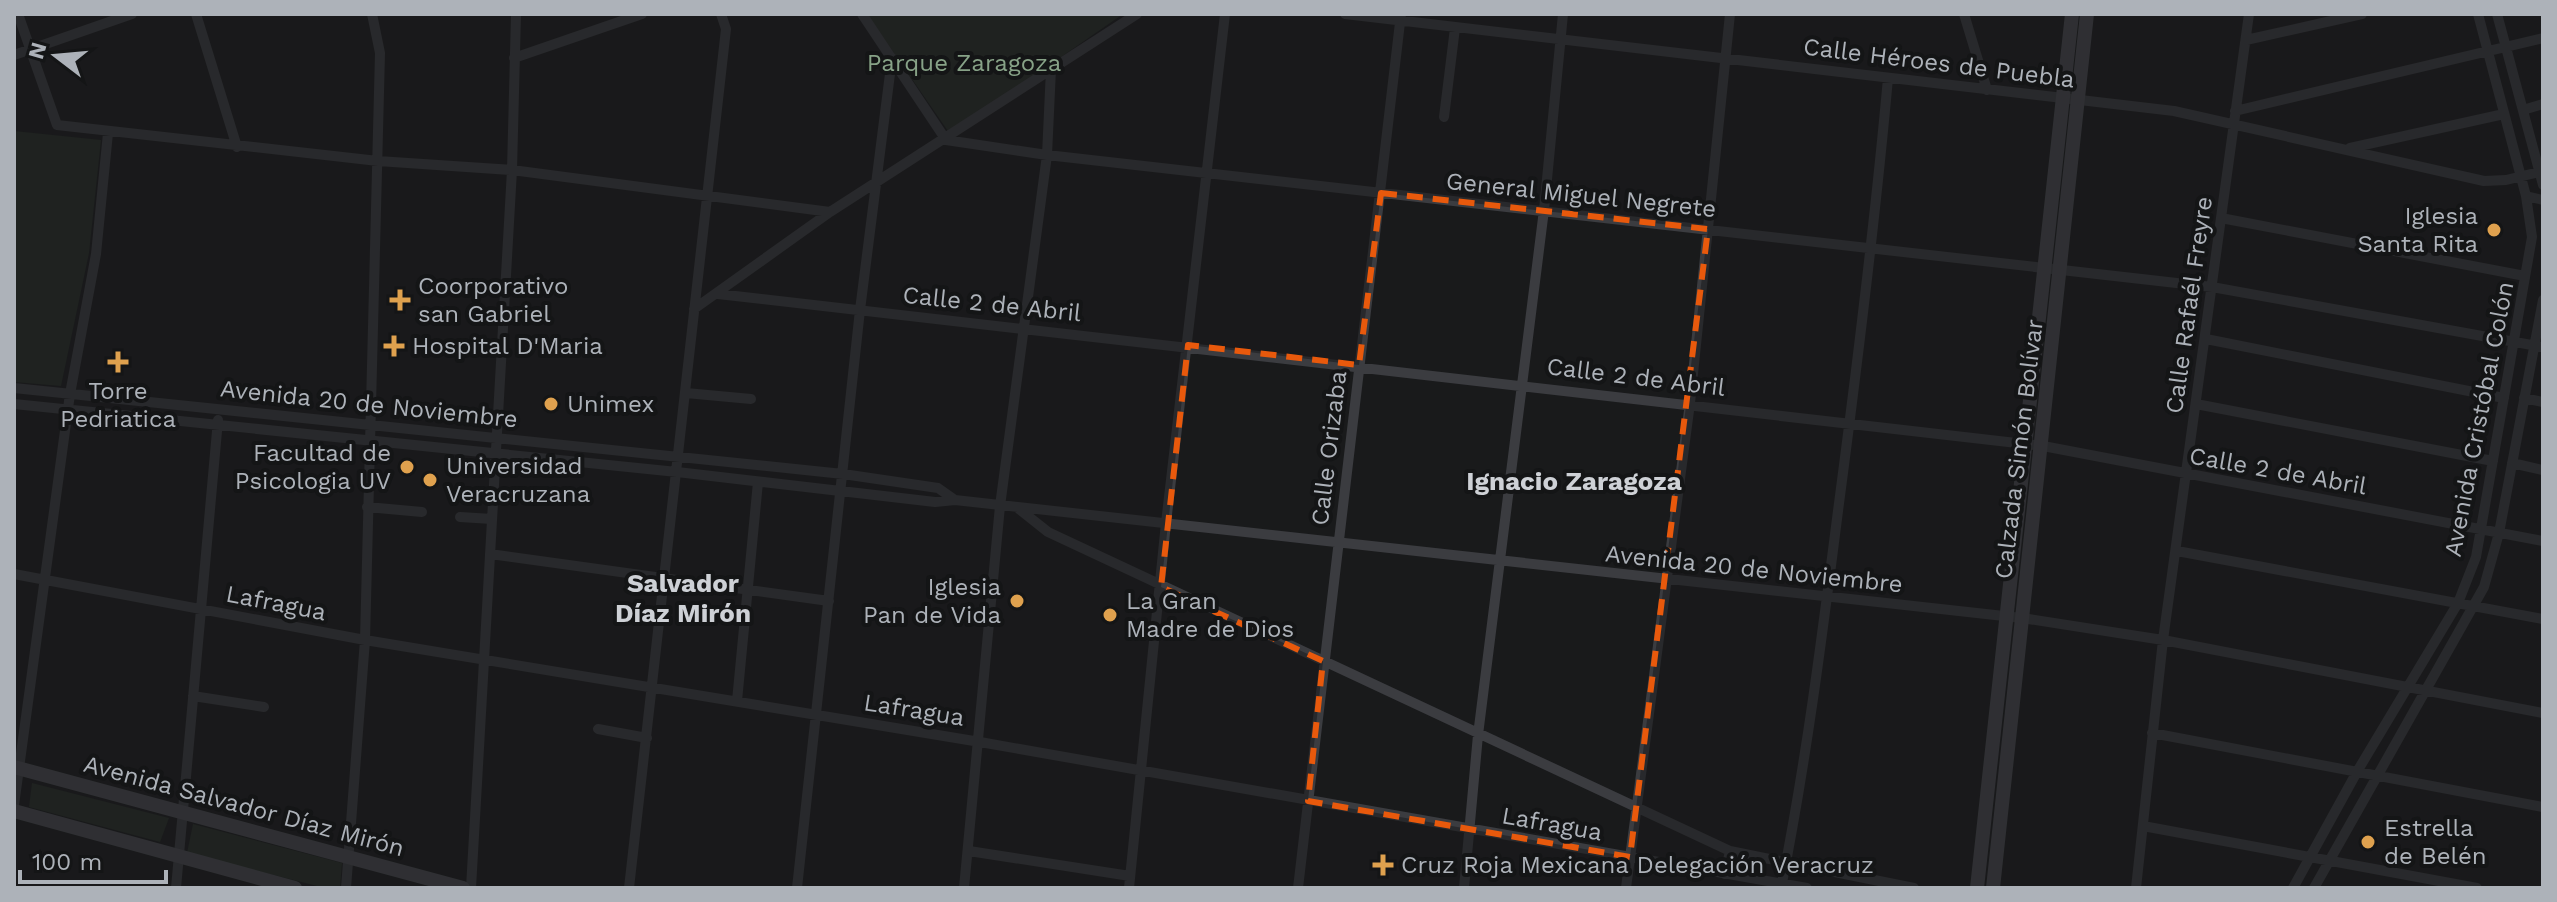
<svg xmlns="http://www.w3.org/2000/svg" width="2557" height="902" viewBox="0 0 2557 902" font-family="'Work Sans',sans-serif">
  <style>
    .green { fill: #262d26 }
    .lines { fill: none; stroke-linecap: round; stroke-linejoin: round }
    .street { stroke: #3b3c40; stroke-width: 10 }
    .secondary { stroke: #494b50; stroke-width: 14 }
    .marked { fill: none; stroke: #e8590c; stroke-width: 6; stroke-dasharray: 16 10; stroke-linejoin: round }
    .poi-dot { fill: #dfa14e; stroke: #141516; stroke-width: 3 }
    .labels { text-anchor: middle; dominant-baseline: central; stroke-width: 8; stroke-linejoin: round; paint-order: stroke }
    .park-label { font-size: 24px; fill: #87a287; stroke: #141516 }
    .street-label { font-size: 24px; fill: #adb2b9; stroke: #141516 }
    .poi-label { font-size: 24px; fill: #adb2b9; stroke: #141516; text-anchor: start }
    .neighbourhood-label { font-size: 26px; font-weight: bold; fill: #ced1d6; stroke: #141516 }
  </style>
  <rect width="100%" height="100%" fill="#191a1b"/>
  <path class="green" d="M867,14H1123L950,134Z
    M14,131L101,140L89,253L61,386L14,382Z
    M32,783L169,818L160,842L29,807Z
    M193,824L342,863L340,888H325L187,853Z"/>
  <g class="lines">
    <path class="street" d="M18,14L57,125L378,161L512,170L830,212
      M196,14L237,147
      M862,14L946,140L1047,155L2212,287L2543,347
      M1345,14L2174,111L2484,181L2506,180L2543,171
      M1964,14L1987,90
      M2497,14L2543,185
      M2246,40L2362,14
      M14,55L132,14
      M514,58L642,14
      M2523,110L2543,104
      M2235,111L2543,38
      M1444,117L1455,28
      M2350,148L2504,114
      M2526,196L2543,200
      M2221,218L2525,276
      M718,294L2043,446L2543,541
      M694,309L830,212L1137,14
      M2206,339L2504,398
      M14,388L843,474L938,488L955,500
      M686,393L751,399
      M2524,398L2543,402
      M14,404L677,472L935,502L955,500L2022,618L2163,640L2543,713
      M2196,404L2493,461
      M2512,463L2543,470
      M367,507L422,512
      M1019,509L1048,532L1730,851L1914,888
      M460,517L492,519
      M2177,551L2543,619
      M490,554L829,601
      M14,574L365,640L980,742L1807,888
      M193,696L264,707
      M737,701L758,482
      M598,729L647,738
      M2152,733L2543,807
      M14,805L70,394L96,254L108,133
      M2143,826L2477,888
      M969,851L1130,876
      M1725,874L1730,851
      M176,888L218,420
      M346,888L365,640L380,53L372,14
      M471,888L512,170L516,14
      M629,888L726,29L721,14
      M797,888L860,310L892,58
      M964,888L1000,506L1047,155L1051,69
      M1129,888L1166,523L1225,14
      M1298,888L1401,14
      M1464,888L1478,735L1544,210L1563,14
      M1626,888L1690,403L1730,14
      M1781,888C1806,763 1822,637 1838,511C1857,367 1875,223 1888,78
      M2136,888L2163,640L2249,14
      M2293,888L2358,770L2458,603L2476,557L2532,237L2526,196L2478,14
      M2314,888L2484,587L2499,533L2543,300"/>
    <path class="secondary" d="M14,767L463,888
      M14,811L295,888
      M1977,888L2072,14
      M1993,888L2087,14"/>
  </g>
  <path d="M0 0H2557V902H0ZM1381,193L1708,229L1630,857L1308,801L1323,661L1161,587L1188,345L1359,365Z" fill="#191a1b" fill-opacity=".55" fill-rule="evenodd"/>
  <path class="marked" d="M1381,193L1708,229L1630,857L1308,801L1323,661L1161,587L1188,345L1359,365Z"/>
  <g class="poi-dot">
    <circle cx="2494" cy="230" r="8"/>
    <path d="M396 288h8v8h8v8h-8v8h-8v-8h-8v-8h8z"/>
    <path d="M390 334h8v8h8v8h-8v8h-8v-8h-8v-8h8z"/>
    <path d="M114 350h8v8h8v8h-8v8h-8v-8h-8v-8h8z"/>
    <circle cx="551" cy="404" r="8"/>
    <circle cx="407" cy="467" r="8"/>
    <circle cx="430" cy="480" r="8"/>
    <circle cx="1017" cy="601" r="8"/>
    <circle cx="1110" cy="615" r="8"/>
    <circle cx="2368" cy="842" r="8"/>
    <path d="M1379 853h8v8h8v8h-8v8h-8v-8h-8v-8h8z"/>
  </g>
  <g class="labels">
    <g class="park-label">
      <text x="964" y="63">Parque Zaragoza</text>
    </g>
    <g class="street-label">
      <text transform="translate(1939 63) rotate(7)">Calle Héroes de Puebla</text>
      <text transform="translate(1581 195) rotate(6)">General Miguel Negrete</text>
      <text transform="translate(992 304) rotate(6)">Calle 2 de Abril</text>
      <text transform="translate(2189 305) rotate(-82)">Calle Rafaél Freyre</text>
      <text transform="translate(1636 377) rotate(7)">Calle 2 de Abril</text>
      <text transform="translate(369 404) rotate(6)">Avenida 20 de Noviembre</text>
      <text transform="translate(2479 419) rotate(-79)">Avenida Cristóbal Colón</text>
      <text transform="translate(1329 448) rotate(-83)">Calle Orizaba</text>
      <text transform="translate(2019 449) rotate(-83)">Calzada Simón Bolívar</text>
      <text transform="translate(2278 471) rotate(10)">Calle 2 de Abril</text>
      <text transform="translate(1754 569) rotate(6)">Avenida 20 de Noviembre</text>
      <text transform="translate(276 603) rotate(11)">Lafragua</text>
      <text transform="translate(914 710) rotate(9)">Lafragua</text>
      <text transform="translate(244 806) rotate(15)">Avenida Salvador Díaz Mirón</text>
      <text transform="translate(1552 824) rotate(10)">Lafragua</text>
    </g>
    <g class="poi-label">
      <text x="2478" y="216" text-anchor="end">Iglesia<tspan x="2478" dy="28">Santa Rita</tspan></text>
      <text x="418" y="286">Coorporativo<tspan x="418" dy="28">san Gabriel</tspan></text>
      <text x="412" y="346">Hospital D'Maria</text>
      <text x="118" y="391" text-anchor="middle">Torre<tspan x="118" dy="28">Pedriatica</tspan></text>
      <text x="567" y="404">Unimex</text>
      <text x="391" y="453" text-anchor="end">Facultad de<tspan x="391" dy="28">Psicologia UV</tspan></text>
      <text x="446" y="466">Universidad<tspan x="446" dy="28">Veracruzana</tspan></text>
      <text x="1001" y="587" text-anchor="end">Iglesia<tspan x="1001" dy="28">Pan de Vida</tspan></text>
      <text x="1126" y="601">La Gran<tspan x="1126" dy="28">Madre de Dios</tspan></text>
      <text x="2384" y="828">Estrella<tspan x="2384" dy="28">de Belén</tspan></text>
      <text x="1401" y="865">Cruz Roja Mexicana Delegación Veracruz</text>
    </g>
    <g class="neighbourhood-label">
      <text x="1574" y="481">Ignacio Zaragoza</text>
      <text x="683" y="583">Salvador<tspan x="683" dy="30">Díaz Mirón</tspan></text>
    </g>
  </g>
  <rect width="2557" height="902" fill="none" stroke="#adb2b9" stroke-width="32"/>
  <g transform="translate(56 56) rotate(286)" stroke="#141516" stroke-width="6" paint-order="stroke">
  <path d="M0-6L14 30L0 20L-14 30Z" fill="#adb2b9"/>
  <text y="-12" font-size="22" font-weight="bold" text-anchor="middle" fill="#adb2b9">N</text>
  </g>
  <path d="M20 870v12h146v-12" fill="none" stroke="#adb2b9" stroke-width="4"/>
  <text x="32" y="870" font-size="24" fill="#adb2b9" stroke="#141516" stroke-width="6" paint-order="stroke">100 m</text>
</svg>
